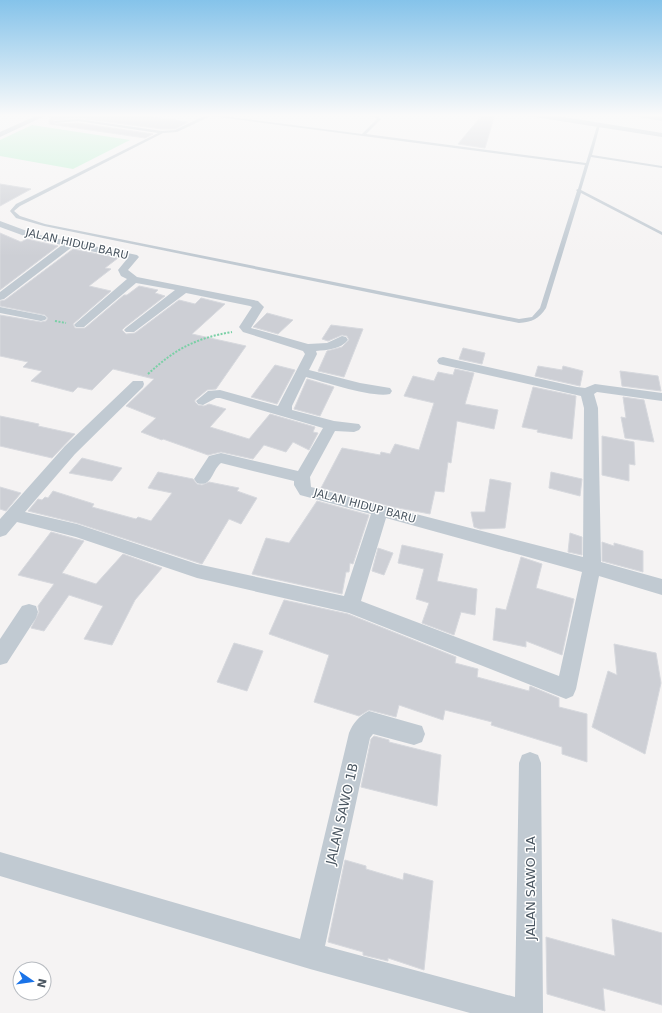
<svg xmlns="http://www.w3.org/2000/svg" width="662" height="1013" viewBox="0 0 662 1013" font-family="'DejaVu Sans',sans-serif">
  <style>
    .green { fill: #c3f1d5 }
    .building { fill: #cdcfd5; stroke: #d7d9de }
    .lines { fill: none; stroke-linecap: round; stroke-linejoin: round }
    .path { stroke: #7ad0a6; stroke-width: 2; stroke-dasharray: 2 1.5; stroke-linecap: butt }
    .service { fill: #c1cad2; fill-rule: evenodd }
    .minor { fill: #c1cad2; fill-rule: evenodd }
    .tertiary { fill: #c1cad2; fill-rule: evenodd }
    .labels { text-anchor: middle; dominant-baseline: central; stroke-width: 3; stroke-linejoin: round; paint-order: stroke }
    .street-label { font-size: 11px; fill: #4a5661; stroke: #fff }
    .near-street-label { font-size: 13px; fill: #4a5661; stroke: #fff }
  </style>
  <rect width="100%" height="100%" fill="#f5f3f3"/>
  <path class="green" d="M32,125L130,140L73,169L0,156V140Z"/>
  <path class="building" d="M50,114H134L188,122L175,129H162L78,118L53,120L55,124L78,123L153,134L145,138L49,124Z
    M483,114H495L485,148L458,144Z
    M0,184L31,189L0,206Z
    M0,233L21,242L27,239L58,246L0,290Z
    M73,249L118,258L105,268L111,269L89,286L111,291L73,324L75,328H85L124,295H127L139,286L158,290L155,293L165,296L125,327L122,330L126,334L135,333L179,300L195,304L201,298L225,304L192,334L246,346L216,389L207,390L195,400V402L198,405L204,406L209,404L226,409L210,427L249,439L270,414L315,427L313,432L318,433L309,450L293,442L286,452L264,445L253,459L221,452L208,455L163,439L162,440L141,432L156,418L126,406L154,379L113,369L92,390L78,387L73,392L31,381L42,371L23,367L28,362L0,356V315L41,322L46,321L48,318L45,315L0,306V301L5,300Z
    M267,313L293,320L278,334L253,327Z
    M331,325L363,329L344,377L318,371L327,351L342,347L349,340L347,336L342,335L328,341L322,339Z
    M463,348L485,353L482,364L459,359Z
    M275,365L295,370L277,404L251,397Z
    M538,366L562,370L563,366L583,371L580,386L535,376Z
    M455,369L474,373L465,404L498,410L494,429L457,421L451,463L448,462L444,492L435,491L430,514L393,507L321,488L342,448L380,455L381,452L390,454L395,444L419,450L434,403L404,396L413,376L434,381L438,372L453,375Z
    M620,371L658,376L661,391L622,386Z
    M307,379L334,387L320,416L294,409Z
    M533,387L576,396L572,439L537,432L538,430L522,427Z
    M623,397L644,400L654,442L625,438L621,417L626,418Z
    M0,416L39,424L38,426L75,434L52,458L0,446Z
    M602,436L634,442L635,465L629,464V481L602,475Z
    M82,458L122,468L112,481L69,473Z
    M158,472L193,479L197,484L202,485L209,482L239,488L237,491L257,498L241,524L229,519L202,564L77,523L28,511L38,499L42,500L45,497L48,498L53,491L94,504L92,507L136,519L138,517L151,521L172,493L148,488Z
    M551,472L582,479L580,496L549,488Z
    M490,479L511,483L505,528L480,529L474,527L471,512H485Z
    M0,487L21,493L6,511L0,509Z
    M317,501L369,515L353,564L350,563L349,572H346L342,594L252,574L266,538L289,543Z
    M51,532L84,541L62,573L96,584L123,554L162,568L135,600L112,645L84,639L103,606L69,595L44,631L31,628L39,612L38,606L54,584L18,575Z
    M570,533L582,537V555L568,552Z
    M602,542L614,546V543L643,551V572L602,561Z
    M402,545L443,554L437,581L477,589L475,615L461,612L454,635L422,623L429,603L416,599L424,569L398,563Z
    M378,548L393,553L384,575L372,571Z
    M521,557L542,564L536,588L574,599L562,655L526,641V647L493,640L496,608L506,610Z
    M284,600L348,614L456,657L455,663L478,669L477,677L529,691L530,686L559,698V707L587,714V762L562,754V747L491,725L492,722L445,710L443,720L399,705L396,717L369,710L359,716L314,702L329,655L269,634Z
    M234,643L263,651L247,691L217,682Z
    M614,644L656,653L661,683L645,754L592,727L608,671L617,675Z
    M374,736L389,740V742L441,755L437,806L361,787L371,739Z
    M345,860L366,866V869L403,880L404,873L433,881L424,970L388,958V961L363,955V952L328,942Z
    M612,919L662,933V1005L603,988L605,1011L547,994L546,937L615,956Z"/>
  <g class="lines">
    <path class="path" d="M55,321L66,323
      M148,374C175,349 196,338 232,332"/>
    <path class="service" d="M208,114L362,134L377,119L374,117L357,114L375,115L381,119L366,134L586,163L597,126L600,125L592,155L662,166V168L591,157L581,190L662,232V235L581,193L546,308C539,319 532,322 519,323L44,226L16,218L10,211L16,204L158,133L78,121L55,123L54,121L78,119L162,131L175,130ZM211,116L585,165L578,189L576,190L577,191L540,308L532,317L519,319L45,224L20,216L14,211L20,206L163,133L177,132Z"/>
    <path class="minor" d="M40,114H49L0,137V132Z
      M620,114H642L662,117V121Z
      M0,221L35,234L137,255L139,257L128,270L137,277L258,301L264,307L251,328L308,344L327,343L342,336L346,337L348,340C341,349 327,350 316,351L317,354L309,370L360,383L390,388L392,391L390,394C372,398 325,382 306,377L292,406V410L334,421L359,424L361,427L359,430L354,432L335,431L310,477L311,487L583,557L584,408L581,396L443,365L439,364L437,361L439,358L443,357L577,387L585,388L595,384L662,393V401L597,392L594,394L598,408L601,562L662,579V595L599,576L576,689L573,696L566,699L349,613L197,578L76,537L17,522L6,535L0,537V519L65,446L133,381H143L144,384L143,387L75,454L25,512L77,524L197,564L344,596L371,514L300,495L294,485V481L221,463C212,470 212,488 197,483L194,479L209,456L221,453L298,471L323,428L220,398H216L203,405L198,404L196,401L208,391L220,390L278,406L305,354L303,351L243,332L239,327L252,307L250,306L186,293L134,332H126L124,330L126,328L175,290L136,283L84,327H76L74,325L76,323L127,279L121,276L118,270L127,259L72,247L4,299L0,300V292L62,245L30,238L0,227ZM386,518L582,572L559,676L361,601Z
      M0,307L41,315L45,316L47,318L45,320L41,321L0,313Z
      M29,604L36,606L38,612L36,618L7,663L0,665V639L22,606Z
      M369,711L422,726L425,734L422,742L414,745L373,734L370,738L325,946L515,997L519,763L522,755L530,752L538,755L541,763L543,1013H470L310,969L0,876V852L300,939L349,733C353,723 359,716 369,711Z"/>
    <path class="tertiary" d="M525,114H546L662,133V137L528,116Z"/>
  </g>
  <linearGradient id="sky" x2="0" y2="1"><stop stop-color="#85c3ea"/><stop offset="0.45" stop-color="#fafafa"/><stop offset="1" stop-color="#fafafa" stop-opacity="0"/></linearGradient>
  <rect width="662" height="256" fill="url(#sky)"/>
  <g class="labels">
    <g class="street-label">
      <text transform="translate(77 244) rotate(13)">JALAN HIDUP BARU</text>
      <text transform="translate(365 506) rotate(15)">JALAN HIDUP BARU</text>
    </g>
    <g class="near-street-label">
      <text transform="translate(342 814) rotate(-77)">JALAN SAWO 1B</text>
      <text transform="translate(530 888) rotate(-90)">JALAN SAWO 1A</text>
    </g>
  </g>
  <g transform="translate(32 981) rotate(103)"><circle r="19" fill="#ffffff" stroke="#b7bbc0"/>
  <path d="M0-3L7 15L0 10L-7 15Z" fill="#1a73e8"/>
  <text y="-6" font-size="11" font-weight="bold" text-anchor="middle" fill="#4a5661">N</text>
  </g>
</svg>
